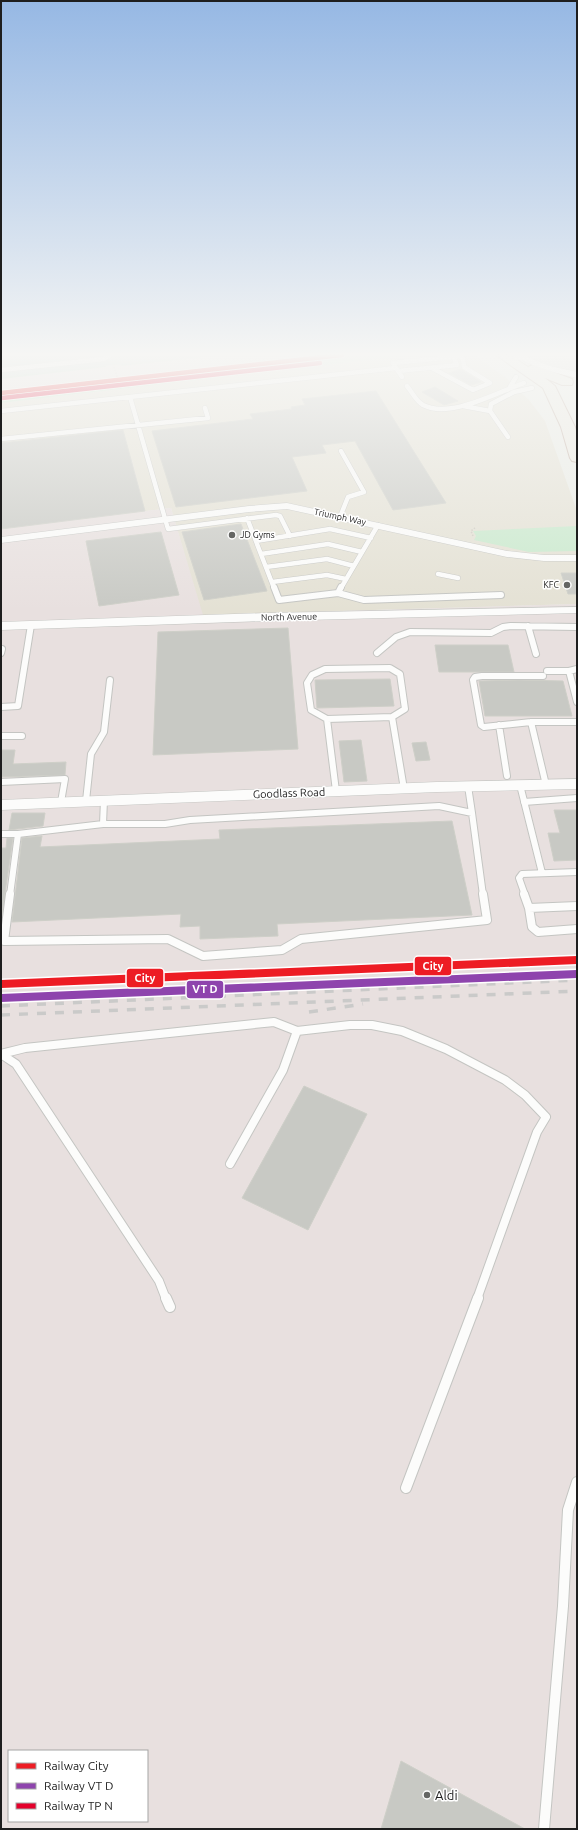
<svg xmlns="http://www.w3.org/2000/svg" width="578" height="1830" viewBox="0 0 578 1830" font-family="Ubuntu,sans-serif">
  <style>
    .residential { fill: #dadbd8 }
    .commercial { fill: #e4e1d4 }
    .industrial { fill: #e8e0df; fill-rule: evenodd }
    .grass { fill: #c8e9cc }
    .forest { fill: #bfdac7 }
    .cemetery { fill: #c5d7d1 }
    .building { fill: #c8c9c4; stroke: #cecfc8 }
    .lines { fill: none; stroke-linecap: round; stroke-linejoin: round }
    .service-far3-casing { stroke: #c4c5c2; stroke-width: 5.5 }
    .service-far2-casing { stroke: #c4c5c2; stroke-width: 8 }
    .service-far1-casing { stroke: #c4c5c2; stroke-width: 10 }
    .service-casing { stroke: #c4c5c2; stroke-width: 12 }
    .minor-casing { stroke: #c4c5c2; stroke-width: 1 }
    .trunk-casing { stroke: #bfab9e; stroke-width: 2 }
    .path { stroke: #cecbc1; stroke-width: 1.5; stroke-dasharray: 1.5 1.5; stroke-linecap: butt }
    .service-far3 { stroke: #fcfcfb; stroke-width: 4.5 }
    .service-far2 { stroke: #fcfcfb; stroke-width: 6 }
    .service-far1 { stroke: #fcfcfb; stroke-width: 8 }
    .service { stroke: #fcfcfb; stroke-width: 10 }
    .minor { fill: #fcfcfb; fill-rule: evenodd }
    .trunk { fill: #ebeae1; fill-rule: evenodd }
    .rail { stroke: #cacac9; stroke-width: 3.5; stroke-dasharray: 9 9; stroke-linecap: butt }
    .rail-1-far1-casing { stroke: #fff; stroke-width: 6 }
    .rail-1-casing { stroke: #fff; stroke-width: 11 }
    .rail-2-casing { stroke: #fff; stroke-width: 11 }
    .rail-3-casing { stroke: #fff; stroke-width: 6 }
    .rail-1-far1 { stroke: #ed1c24; stroke-width: 4.5 }
    .rail-1 { stroke: #ed1c24; stroke-width: 8 }
    .rail-2 { stroke: #8e44ad; stroke-width: 8 }
    .rail-3 { stroke: #e4002b; stroke-width: 4.5 }
    .poi-dot { fill: #656664; stroke: #fff; stroke-width: 1.5 }
    .labels { text-anchor: middle; dominant-baseline: central; stroke-width: 3; stroke-linejoin: round; paint-order: stroke }
    .far-street-label { font-size: 9px; fill: #1e1e1e; stroke: #fff }
    .far-poi-label { font-size: 9px; fill: #1e1e1e; stroke: #fff; text-anchor: start }
    .street-label { font-size: 11px; fill: #1e1e1e; stroke: #fff }
    .near-poi-label { font-size: 13px; fill: #1e1e1e; stroke: #fff; text-anchor: start }
    .line-badge { stroke: #fff; stroke-width: 1.5 }
    .badge-label { font-size: 11px; text-anchor: middle; font-weight: bold; fill: #fff }
  </style>
  <rect width="100%" height="100%" fill="#eaece6"/>
  <path class="residential" d="M523,355H577V372L537,362Z"/>
  <path class="commercial" d="M410,355H474L505,377L529,400L545,421L577,511V604L202,615L171,508L1,529V403Z"/>
  <path class="industrial" d="M208,355H410L1,403V377Z
    M132,460L145,511L171,508L203,615L577,604V1829H1V475ZM9,1751H147V1821H9Z"/>
  <path class="grass" d="M356,355H410L1,403V395Z
    M577,526V551L529,552L474,540L476,536L473,531Z"/>
  <path class="forest" d="M147,355H225L121,366L118,362Z
    M106,364V367L1,379V374Z"/>
  <path class="cemetery" d="M1,355H208L1,377Z"/>
  <path class="building" d="M461,369L462,370L481,382L471,385L449,373Z
    M435,387L458,401L444,405L422,392Z
    M376,391L446,503L393,510L355,441L322,445L326,453L292,457L307,491L176,507L152,431L253,419L250,414L292,409L291,407L305,405L302,399Z
    M123,430L145,511L1,529V443Z
    M241,524L267,591L204,600L182,532Z
    M161,532L179,595L99,606L86,541Z
    M561,573H577V594H568Z
    M288,628L298,749L153,755L158,632Z
    M435,645H508L514,672H439Z
    M390,679L394,706L317,708L315,680Z
    M518,680L563,681L572,716H485L479,681Z
    M361,740L367,781L344,782L339,741Z
    M426,742L430,760L416,761L412,743Z
    M1,750H15L13,764L66,762L65,775L1,777Z
    M554,810H577V860L554,861L548,833H560Z
    M12,813H45L43,826L9,830Z
    M452,821L472,915L277,924L278,936L200,939V926L180,927L181,914L12,922L22,838L42,836L40,847L220,839L219,830Z
    M7,838H13L1,921V848H6Z
    M304,1086L367,1114L308,1230L242,1198Z
    M401,1761L525,1829H381Z"/>
  <g class="lines">
    <defs>
      <path id="service-far3" d="M510,361L526,355
        M396,368L393,363L453,357L457,365L398,371
        M432,368L473,390L490,383L464,367L463,358L460,356L453,357
        M1,370L104,359L110,355
        M407,386C412,392 416,401 423,405C450,419 498,392 524,383
        M510,387L516,377
        M130,397L168,529L276,515L280,516L290,536
        M463,406L490,411
        M1,411L396,368L402,377
        M508,437L490,411L491,404L514,392L532,388
        M1,439L208,418L205,408
        M340,517L348,497L364,492L341,451
        M247,518L274,588
        M256,541L330,529L371,538
        M261,554L328,544L362,552
        M266,567L327,559L354,566
        M438,574L458,578
        M272,582L327,575L346,579
        M341,588L378,525"/>
      <path id="service-far2" d="M274,587L279,600L338,593
        M341,587L338,593L364,600L501,595
        M528,626L536,654
        M1,653L2,649
        M377,653L396,637L410,632L491,633L503,627L511,626L577,627
        M547,671H569L577,669
        M569,671L577,702
        M1,707L18,706L31,625
        M327,719L311,710L307,683L312,675L325,669L390,668L400,674L405,709L392,717
        M531,722L484,727L481,725L473,680L475,677L482,676H543
        M499,725L507,776
        M1,736H22
        M1,782L65,779L61,802
        M520,785L542,873
        M546,785L531,722H577
        M468,786L472,813
        M336,791L327,719L392,717L404,789
        M86,801L91,754L104,732L110,680
        M524,802L577,798
        M472,813L483,895
        M103,824L104,800
        M1,834H18
        M10,895L18,834L103,824H165L190,820L439,806L472,813
        M525,895L519,878L522,874L577,872"/>
      <path id="service-far1" d="M10,894L4,941L168,939L203,956L282,950L301,939L487,920L483,894
        M524,894L529,908L577,906
        M529,908L532,927L538,932L577,929
        M1,1054L25,1048L274,1022L297,1031L350,1025H372L402,1031L446,1049L505,1080L525,1095L546,1117L537,1132L477,1299
        M1,1054L16,1064L159,1281L166,1299
        M230,1164L283,1070L297,1031"/>
      <path id="service" d="M166,1298L170,1307
        M406,1488L478,1298
        M544,1829L563,1606L568,1510L577,1482"/>
      <path id="minor" d="M510,355H522L550,366L577,372V378L544,370Z
        M287,503L507,551L544,555H577V561H544L507,557L287,509L249,512L1,543V537L249,506Z
        M577,607V613L267,621L1,630V622L267,613Z
        M577,779V789L437,792L1,810V800L437,782Z"/>
      <path id="trunk" d="M496,355H510L528,367L533,365L537,366L572,379L573,382L572,385H562L545,378L555,386L575,427L577,434V462L572,461L570,458L561,427L543,388Z"/>
    </defs>
    <use href="#service-far3" class="service-far3-casing"/>
    <use href="#service-far2" class="service-far2-casing"/>
    <use href="#service-far1" class="service-far1-casing"/>
    <use href="#service" class="service-casing"/>
    <use href="#minor" class="minor-casing"/>
    <use href="#trunk" class="trunk-casing"/>
    <path class="path" d="M113,364L121,389
      M473,536L471,531L476,527"/>
    <use href="#service-far3" class="service-far3"/>
    <use href="#service-far2" class="service-far2"/>
    <use href="#service-far1" class="service-far1"/>
    <use href="#service" class="service"/>
    <use href="#minor" class="minor"/>
    <use href="#trunk" class="trunk"/>
    <path class="rail" d="M1,999L577,974
      M1,1006L577,980
      M309,1012L363,1004
      M1,1015L577,991"/>
    <defs>
      <path id="rail-1-far1" d="M1,393L342,355"/>
      <path id="rail-1" d="M1,984L577,960"/>
      <path id="rail-2" d="M1,998L577,974"/>
      <path id="rail-3" d="M2,398L320,363"/>
    </defs>
    <use href="#rail-1-far1" class="rail-1-far1-casing"/>
    <use href="#rail-1" class="rail-1-casing"/>
    <use href="#rail-2" class="rail-2-casing"/>
    <use href="#rail-3" class="rail-3-casing"/>
    <use href="#rail-1-far1" class="rail-1-far1"/>
    <use href="#rail-1" class="rail-1"/>
    <use href="#rail-2" class="rail-2"/>
    <use href="#rail-3" class="rail-3"/>
  </g>
  <linearGradient id="sky" x2="0" y2="1"><stop stop-color="#96b8e4"/><stop offset="0.58" stop-color="#f6f6f4"/><stop offset="1" stop-color="#f6f6f4" stop-opacity="0"/></linearGradient>
  <rect width="578" height="611" fill="url(#sky)"/>
  <g class="poi-dot">
    <circle cx="232" cy="535" r="4"/>
    <circle cx="567" cy="585" r="4"/>
    <circle cx="427" cy="1795" r="4"/>
  </g>
  <g class="labels">
    <g class="far-street-label">
      <text transform="translate(340 517) rotate(12)">Triumph Way</text>
      <text transform="translate(289 617) rotate(-1)">North Avenue</text>
    </g>
    <g class="far-poi-label">
      <text x="240" y="535">JD Gyms</text>
      <text x="559" y="585" text-anchor="end">KFC</text>
    </g>
    <g class="street-label">
      <text transform="translate(289 793) rotate(-2)">Goodlass Road</text>
    </g>
    <g class="near-poi-label">
      <text x="435" y="1795">Aldi</text>
    </g>
  </g>
  <g class="line-badge">
    <rect x="414" y="956" width="38" height="20" rx="4" fill="#ed1c24"/>
    <rect x="126" y="968" width="38" height="20" rx="4" fill="#ed1c24"/>
    <rect x="186" y="980" width="38" height="19" rx="4" fill="#8e44ad"/>
  </g>
  <g class="badge-label">
    <text x="433" y="970">City</text>
    <text x="145" y="982">City</text>
    <text x="205" y="993">VT D</text>
  </g>
  <rect width="578" height="1830" fill="none" stroke="#1e1e1e" stroke-width="4"/>
  <rect x="8" y="1750" width="140" height="72" fill="#ffffff" stroke="#a5a5a5"/>
  <rect x="16" y="1763" width="20" height="6" fill="#ed1c24" stroke="#a5a5a5"/>
  <text x="44" y="1770" font-size="12" fill="#1e1e1e">Railway City</text>
  <rect x="16" y="1783" width="20" height="6" fill="#8e44ad" stroke="#a5a5a5"/>
  <text x="44" y="1790" font-size="12" fill="#1e1e1e">Railway VT D</text>
  <rect x="16" y="1803" width="20" height="6" fill="#e4002b" stroke="#a5a5a5"/>
  <text x="44" y="1810" font-size="12" fill="#1e1e1e">Railway TP N</text>
</svg>
